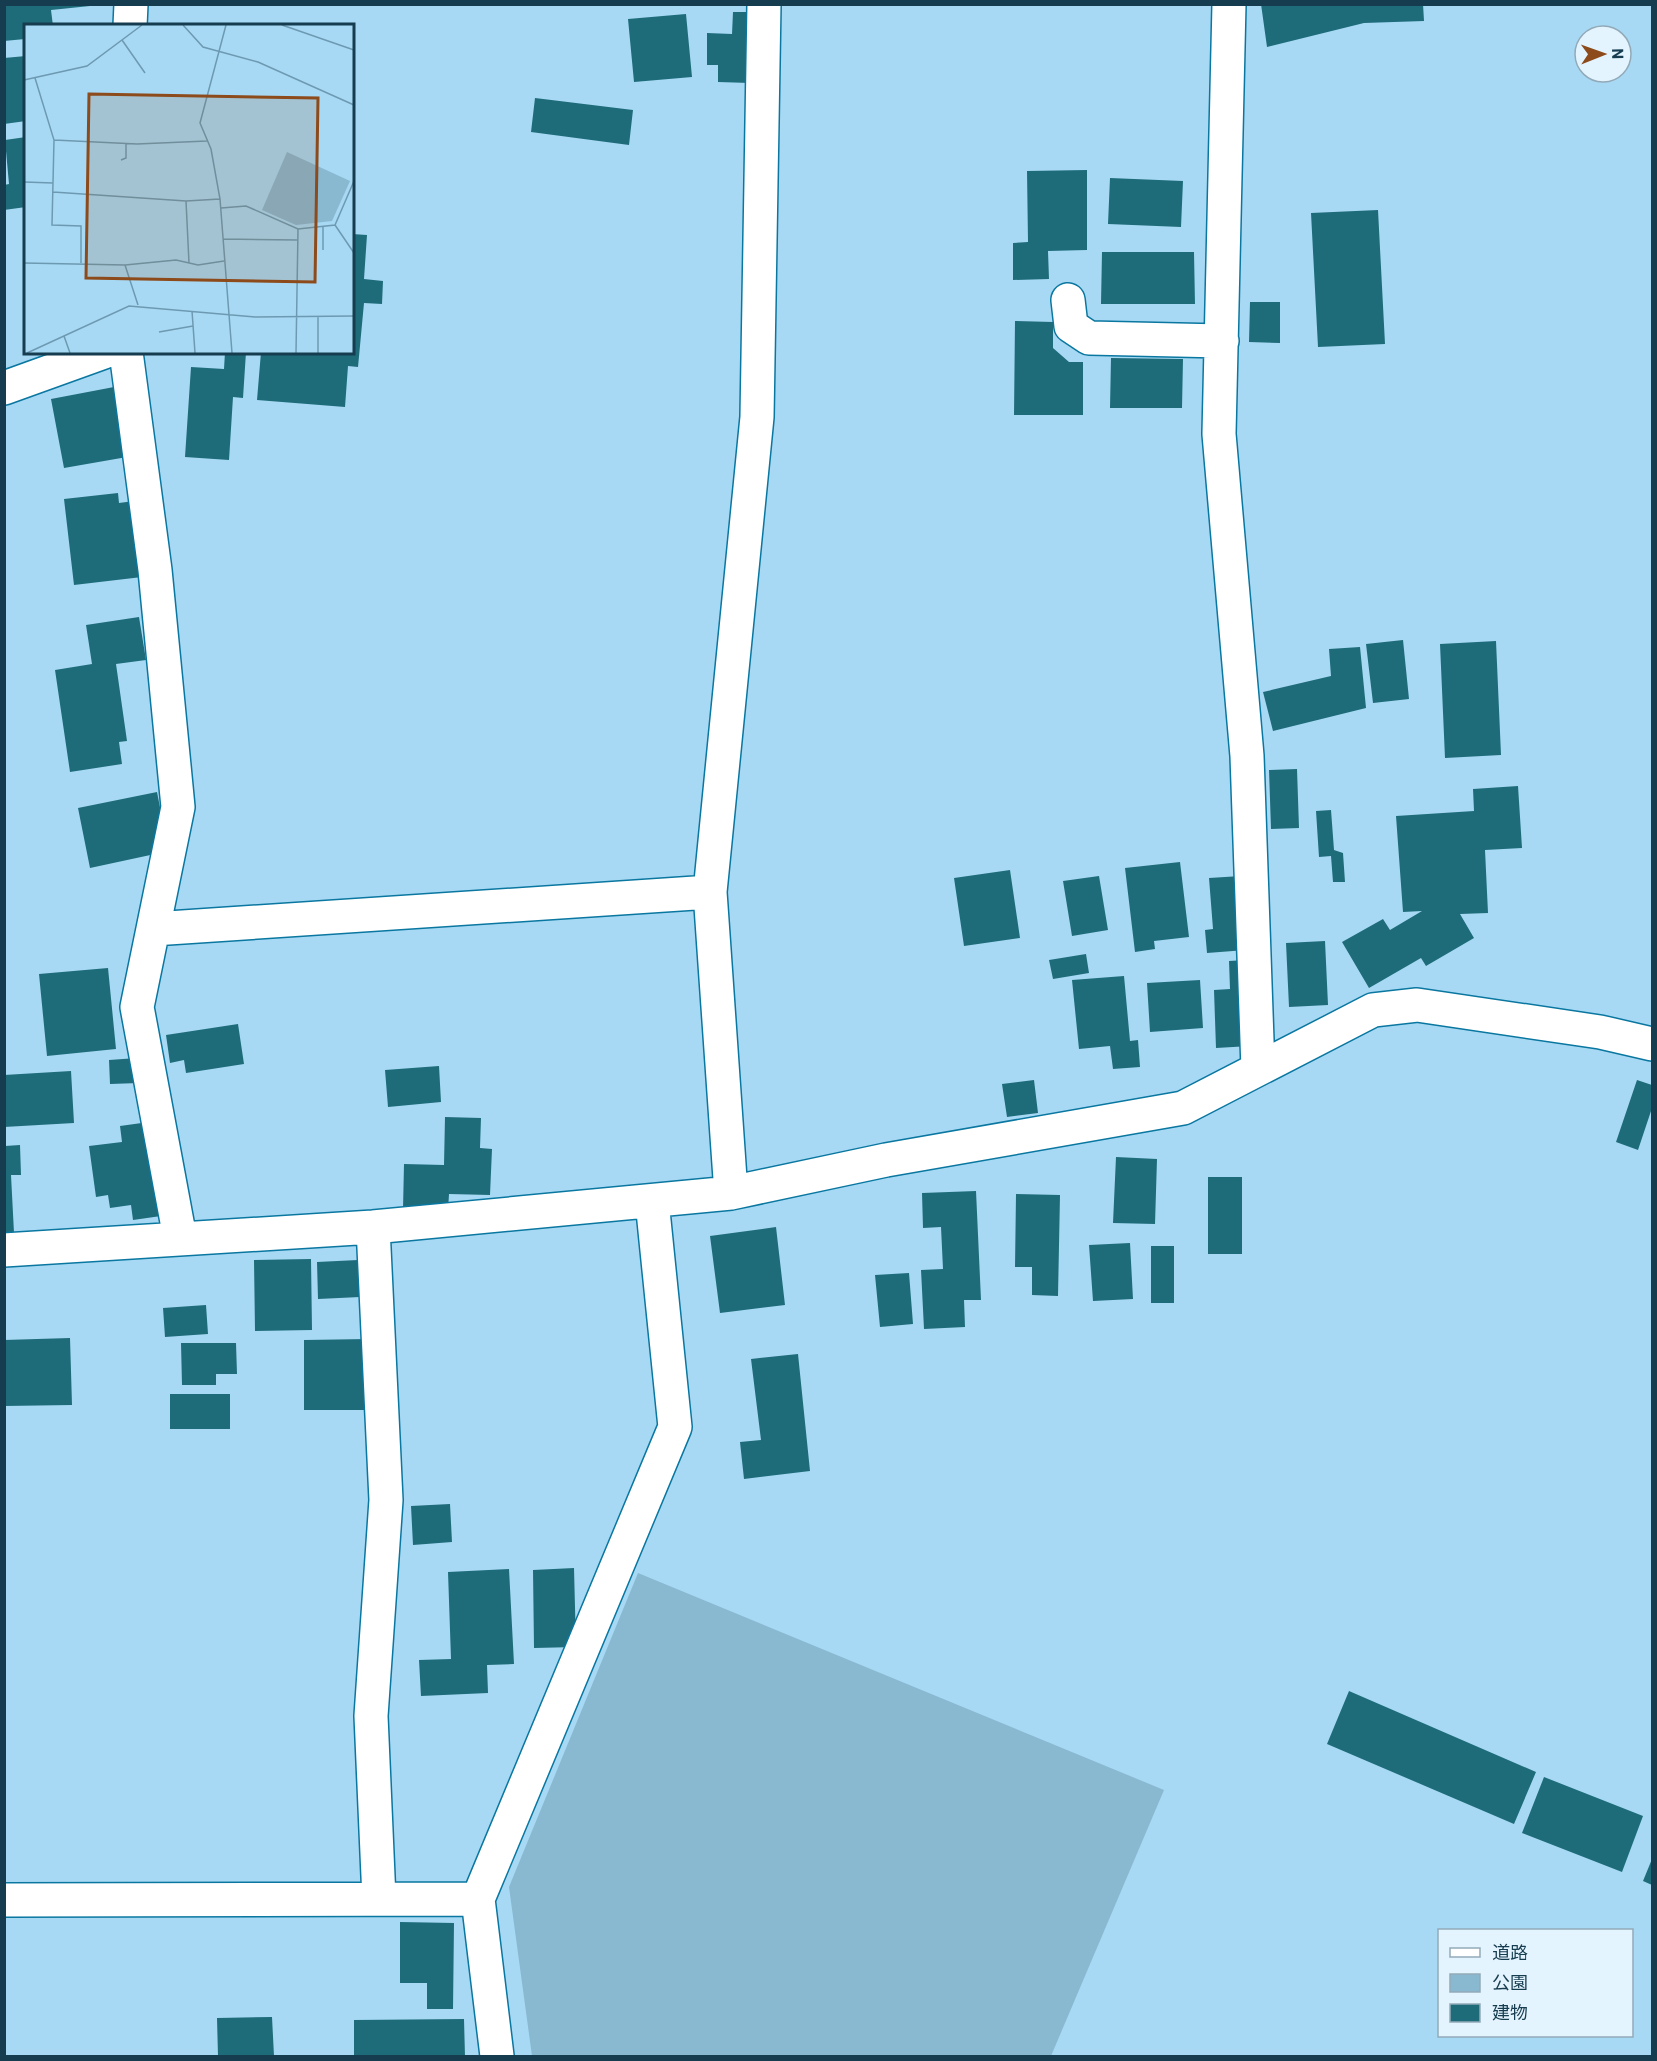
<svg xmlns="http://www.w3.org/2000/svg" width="1657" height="2061" viewBox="0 0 1657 2061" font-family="Barlow,'Noto Sans JP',sans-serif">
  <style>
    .green { fill: #89b8d1 }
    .building { fill: #1e6c7a }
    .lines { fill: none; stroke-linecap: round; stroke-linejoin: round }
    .minor-casing { stroke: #0a77a0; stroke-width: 36 }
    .minor { stroke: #fff; stroke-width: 33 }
    .inset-road { fill: none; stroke: #6d9ab2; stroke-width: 1.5 }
    .view { fill: #8d4a1a; fill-opacity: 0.15; stroke: #8d4a1a; stroke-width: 3 }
    .inset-edge { fill: none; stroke: #163c4f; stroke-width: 3 }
  </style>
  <rect width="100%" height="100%" fill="#a7d9f4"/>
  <path class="green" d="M638,1573L1164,1790L1051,2056H532L509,1887Z"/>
  <path class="building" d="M4,4H90V6L51,10L53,26H26V29H23L25,39L4,41Z
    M1261,4H1423L1424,21L1364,23L1267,47Z
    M733,12H751L750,83L718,82V65H707V33L732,34Z
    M686,14L692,77L634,82L628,19Z
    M26,56V121L4,124V58Z
    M535,98L633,110L629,145L531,132Z
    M26,137V207L4,210V185L9,184L5,140Z
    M1087,170V250L1048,251L1049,279L1013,280V243L1028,242L1027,171Z
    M1110,178L1183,181L1181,227L1108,224Z
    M1378,210L1385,344L1318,347L1311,213Z
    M352,234L367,235L364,279L383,281L382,304L364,303L358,367L348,366L345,407L257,400L261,352H352Z
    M1102,252H1194L1195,304H1101Z
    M1250,302H1280V343L1249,342Z
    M1015,321L1053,322V348L1069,362H1083V415H1014Z
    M225,352H246L243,398L233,397L229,460L185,457L191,367L224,369Z
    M1111,358L1183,359L1182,408H1110Z
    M114,387L127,457L64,468L51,399Z
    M118,493L119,503L134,501L142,577L74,585L64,499Z
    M139,617L146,660L116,664L127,741L119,742L122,764L70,772L55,670L92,664L86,625Z
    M1403,640L1409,699L1373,703L1366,644Z
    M1496,641L1501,755L1445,758L1440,644Z
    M1360,647L1366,708L1273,731L1263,692L1331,676L1329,649Z
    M1297,769L1299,828L1271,829L1269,770Z
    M1518,786L1522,848L1485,850L1488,913L1460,914L1474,938L1426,966L1421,958L1369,988L1342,942L1383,919L1390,930L1422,911L1403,912L1396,816L1474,811L1473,789Z
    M157,792L164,828L155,854L90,868L78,808Z
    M1331,810L1334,850L1343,853L1345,882H1333L1331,856L1319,857L1316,811Z
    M1180,862L1189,937L1154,941L1155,949L1135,952L1125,868Z
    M1010,870L1020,938L964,946L954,878Z
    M1099,876L1108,930L1072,936L1063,881Z
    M1241,876L1246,950L1207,953L1205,930L1213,929L1209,878Z
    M1325,941L1328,1005L1289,1007L1286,943Z
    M1086,954L1089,973L1053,979L1049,960Z
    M1246,960L1250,1046L1216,1048L1214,990L1230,989L1229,961Z
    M108,968L116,1049L47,1056L39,974Z
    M1124,976L1130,1041L1138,1040L1140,1067L1113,1069L1110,1046L1079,1049L1072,980Z
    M1200,980L1203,1028L1150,1032L1147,983Z
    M238,1024L244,1064L186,1073L184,1060L170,1063L166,1035Z
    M137,1058L139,1083L110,1084L109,1060Z
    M439,1066L441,1102L388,1107L385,1070Z
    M71,1071L74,1123L4,1127V1075Z
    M1034,1080L1038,1113L1007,1117L1002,1084Z
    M1637,1080L1652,1085V1108L1638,1150L1616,1142Z
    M445,1117L481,1118L480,1148L492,1149L490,1195L449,1194L448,1210L403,1209L404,1164L444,1165Z
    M149,1122L161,1216L133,1220L131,1205L110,1208L108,1195L96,1197L89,1146L122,1142L120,1126Z
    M20,1145L21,1175H11L14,1233H5V1146Z
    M1116,1157L1157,1159L1155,1224L1113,1223Z
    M1208,1177H1242V1254H1208Z
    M976,1191L981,1300H964L965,1327L924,1329L921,1270L943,1269L941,1227L923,1228L922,1193Z
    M1016,1194L1060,1195L1058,1296L1032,1295V1267H1015Z
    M776,1227L785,1305L720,1313L710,1236Z
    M1130,1243L1133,1299L1093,1301L1089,1245Z
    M1151,1246H1174V1303H1151Z
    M311,1259L312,1330L255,1331L254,1260Z
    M358,1260L360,1297L318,1299L317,1262Z
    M909,1273L913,1324L880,1327L875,1275Z
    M206,1305L208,1334L165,1337L163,1308Z
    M70,1338L72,1405L4,1406V1340Z
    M368,1339L367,1410H304V1340Z
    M181,1343H236L237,1374H216V1385H182Z
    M798,1354L810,1471L744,1479L740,1442L761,1440L751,1359Z
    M170,1394H230V1429H170Z
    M450,1504L452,1542L413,1545L411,1506Z
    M574,1568L576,1647L534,1648L533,1570Z
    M509,1569L514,1664L487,1665L488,1693L421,1696L419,1660L451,1659L448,1572Z
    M1349,1691L1536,1772L1514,1824L1327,1744Z
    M1544,1777L1643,1816L1622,1872L1522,1833Z
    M1652,1859V1885L1643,1881Z
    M400,1922L454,1923L453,2009H427V1983H400Z
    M272,2017L274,2056H218L217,2018Z
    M464,2019L465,2056H354V2020Z"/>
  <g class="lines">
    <defs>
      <path id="minor" d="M1229,4L1219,434L1247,756L1258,1069
        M130,26L131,4
        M1068,300L1071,326L1089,338L1222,341
        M126,352L155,570L178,807L137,1007L180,1238
        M4,388L104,352
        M153,929L710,892
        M731,1193L710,892L757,417L764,4
        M373,1227L386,1500L371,1716L379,1899
        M4,1250L373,1227L731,1193L886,1160L1183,1108L1373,1010L1417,1005L1600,1032L1652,1044
        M4,1900L478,1899
        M497,2056L478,1899L675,1427L652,1201"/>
    </defs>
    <use href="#minor" class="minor-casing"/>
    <use href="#minor" class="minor"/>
  </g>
  <g transform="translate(24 24)">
    <rect width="330" height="330" fill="#a7d9f4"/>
    <path d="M263,128L326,157L308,197L272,201L238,186Z" fill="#89b8d1"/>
    <path class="inset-road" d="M159,1L179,23L234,38L330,81M202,1L176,99L187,125L196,175L208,329M258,1L330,26M98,16L121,49M11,54L30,116L28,201L57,202V239M0,56L63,42L118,1M30,116L113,120L183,117M97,136L102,134V119M0,158L29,159M29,168L162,177L196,175M162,177L165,239M197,184L222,182L274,205L311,201L330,157M311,201L330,229M299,202V226M199,215L273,216M0,239L101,241L152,236L174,241L200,237M101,241L114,281M168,287L171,329M135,308L169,302M40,312L46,329M3,329L105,282L231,293L330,292M272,329L274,205M294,329V292"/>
    <path class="view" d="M65,70L294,74L291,258L62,254Z"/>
    <rect width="330" height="330" class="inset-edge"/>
  </g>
  <rect width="1657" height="2061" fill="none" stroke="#163c4f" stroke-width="12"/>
  <rect x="1438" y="1929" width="195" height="108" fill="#e4f4fe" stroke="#92aab8" stroke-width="1.5"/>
  <rect x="1450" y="1948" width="30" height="9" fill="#ffffff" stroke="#92aab8" stroke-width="1.5"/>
  <text x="1492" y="1959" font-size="18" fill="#163c4f">道路</text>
  <rect x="1450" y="1974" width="30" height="18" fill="#89b8d1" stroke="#92aab8" stroke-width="1.5"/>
  <text x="1492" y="1989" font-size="18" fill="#163c4f">公園</text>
  <rect x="1450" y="2004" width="30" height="18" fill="#1e6c7a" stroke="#92aab8" stroke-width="1.5"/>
  <text x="1492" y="2019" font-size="18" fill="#163c4f">建物</text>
  <g transform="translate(1603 54) rotate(89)"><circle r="28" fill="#e4f4fe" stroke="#92aab8" stroke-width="1.5"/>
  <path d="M0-4.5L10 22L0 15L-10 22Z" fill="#8d4a1a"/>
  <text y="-9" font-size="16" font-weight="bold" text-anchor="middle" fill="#163c4f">N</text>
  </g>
</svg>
